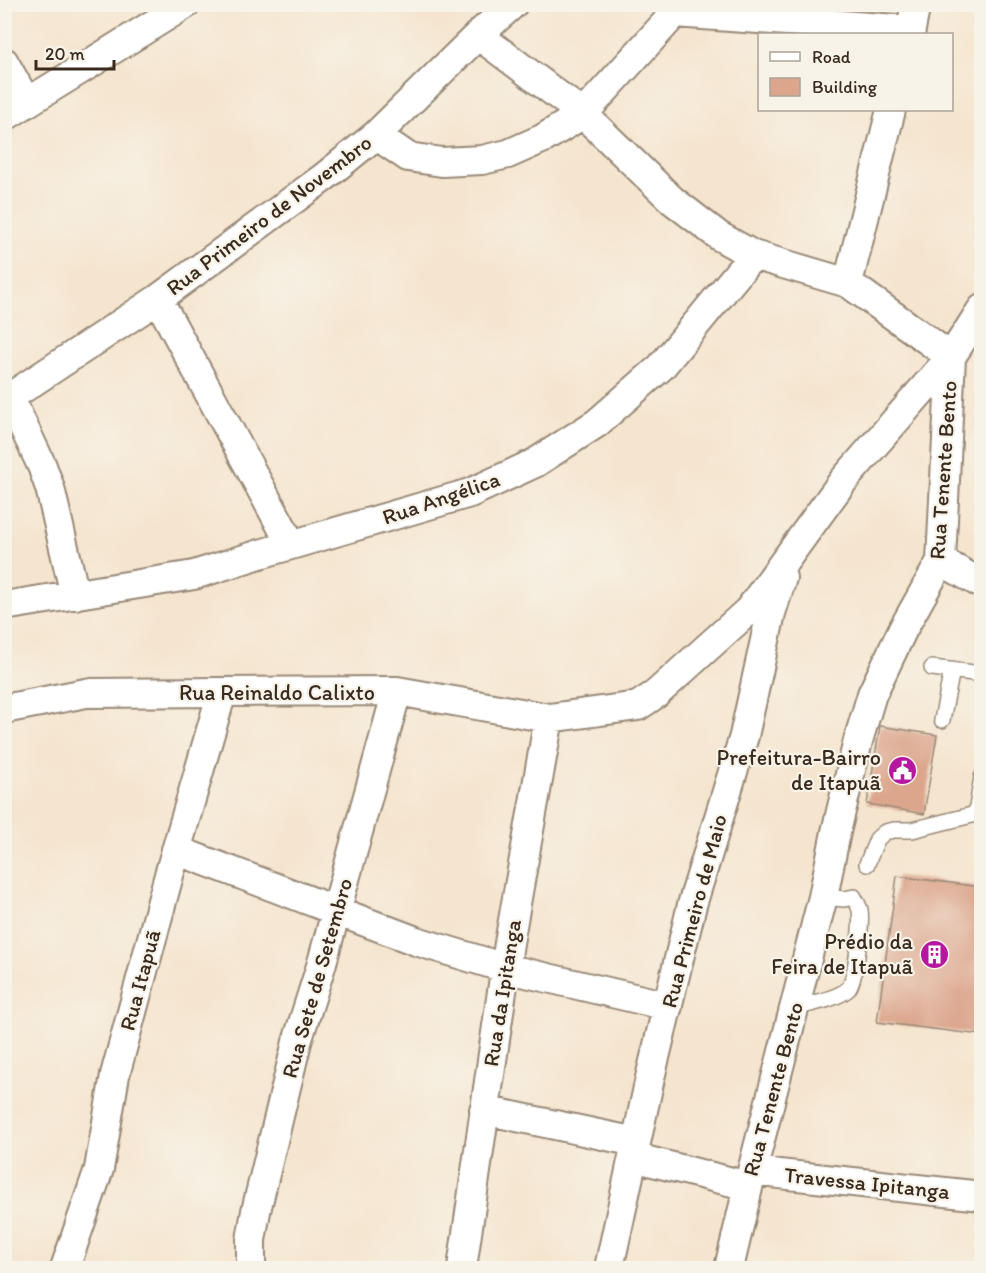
<svg xmlns="http://www.w3.org/2000/svg" width="986" height="1273" viewBox="0 0 986 1273" font-family="Itim,sans-serif">
  <style>
    .building { fill: #dca68d }
    .lines { fill: none; stroke-linecap: round; stroke-linejoin: round }
    .service-casing { stroke: #988876; stroke-width: 18 }
    .minor-casing { stroke: #988876; stroke-width: 32 }
    .service { stroke: #fff; stroke-width: 15 }
    .minor { stroke: #fff; stroke-width: 28 }
    .labels { text-anchor: middle; dominant-baseline: central; stroke-width: 4.5; stroke-linejoin: round; paint-order: stroke }
    .street-label { font-size: 22px; fill: #3b2a1e; stroke: #f7f3e8 }
    .poi-label { font-size: 22px; fill: #3b2a1e; stroke: #f7f3e8; text-anchor: end }
  </style>
  <rect width="100%" height="100%" fill="#f7f3e8"/>
  <filter id="ink" filterUnits="userSpaceOnUse"><feTurbulence type="fractalNoise" baseFrequency=".0167" numOctaves="2"/><feDisplacementMap in="SourceGraphic" scale="12" xChannelSelector="R" yChannelSelector="G"/><feConvolveMatrix kernelMatrix="1 2 1 2 8 2 1 2 1" color-interpolation-filters="sRGB"/></filter>
  <filter id="wash" filterUnits="userSpaceOnUse"><feTurbulence type="fractalNoise" baseFrequency=".008" numOctaves="4" result="noise"/><feDisplacementMap in="SourceGraphic" scale="24" xChannelSelector="R" yChannelSelector="G"/><feGaussianBlur stdDeviation="1.35" result="paint"/><feColorMatrix in="noise" values="0 0 0 0 0 0 0 0 0 0 0 0 0 0 0 0 0 1.4 0 .05"/><feComposite in="paint" operator="in"/></filter>
  <g filter="url(#wash)">
    <rect width="100%" height="100%" fill="#f5e5cf"/>
    <g id="blocks">
      <path class="building" d="M880,726L937,735L924,814L867,804Z
        M897,876L981,887V1035L877,1022Z"/>
    </g>
  </g>
  <g filter="url(#ink)">
    <use href="#blocks" fill-opacity="0" stroke="#988876" stroke-width="1.5"/>
    <g class="lines">
      <defs>
        <path id="service" d="M932,668L982,674
          M942,720L952,670
          M982,777L976,814L982,815
          M867,864L877,839L885,832L894,830H912L976,814
          M794,1008C808,1004 838,999 848,989C856,980 862,923 860,910C859,906 856,901 854,897L844,899L823,897"/>
        <path id="minor" d="M910,34L916,4
          M478,35L583,114L672,200L719,236L753,255L848,283L951,357
          M4,62L27,103
          M4,117L186,4
          M376,135L408,157L442,162L482,160L508,154L544,138L583,114L675,13L911,30
          M848,283L891,110
          M158,299L291,544
          M10,398L42,466L50,488L75,595
          M4,401L158,299L323,178L376,135L478,35L513,4
          M941,561L982,584
          M4,606L194,575L260,554L470,493L535,463L597,423L661,367L753,255
          M4,709L86,693L222,692L397,691L549,718L638,706L656,694L749,610L843,481L951,357L982,309
          M176,850L416,941L505,968L668,1006
          M484,1110L636,1142
          M633,1157L748,1186
          M752,1171L982,1196
          M65,1268L99,1169L115,1075L169,875L222,692
          M251,1268V1240L256,1211L297,1042L321,966L397,691
          M462,1268L509,943L549,718
          M609,1268L650,1078L692,905L744,736L771,613L782,578
          M729,1268L752,1171L823,897L836,832L858,741L872,694L903,629L941,561L951,357"/>
      </defs>
      <use href="#service" class="service-casing"/>
      <use href="#minor" class="minor-casing"/>
      <use href="#service" class="service"/>
      <use href="#minor" class="minor"/>
    </g>
  </g>
  <defs>
    <symbol id="civic-disc" viewBox="-11 -11 22 22"><circle r="9.5" fill="#b5179e" stroke="#f7f3e8"/><path d="M-.6-6.5H3V-4.5H.6V-3L4-1V1h2V6H-6V1h2V-1L-.6-3ZM-1.2 2.5V6h2.4V2.5Z" fill="#fff"/></symbol>
    <symbol id="building-disc" viewBox="-11 -11 22 22"><circle r="9.5" fill="#b5179e" stroke="#f7f3e8"/><path d="M-4-6H4V6H1V3H-1V6H-4ZM-2.5-4.3h1.7v1.8h-1.7ZM.8-4.3h1.7v1.8H.8ZM-2.5-1h1.7V.8h-1.7ZM.8-1h1.7V.8H.8Z" fill="#fff"/></symbol>
  </defs>
  <g fill-rule="evenodd">
    <use href="#civic-disc" x="886" y="754" width="33" height="33"/>
    <use href="#building-disc" x="918" y="938" width="33" height="33"/>
  </g>
  <g class="labels">
    <g class="street-label">
      <text transform="translate(269 215) rotate(-37)">Rua Primeiro de Novembro</text>
      <text transform="translate(943 470) rotate(-86)">Rua Tenente Bento</text>
      <text transform="translate(441 498) rotate(-19)">Rua Angélica</text>
      <text x="277" y="692">Rua Reinaldo Calixto</text>
      <text transform="translate(694 911) rotate(-75)">Rua Primeiro de Maio</text>
      <text transform="translate(317 978) rotate(-74)">Rua Sete de Setembro</text>
      <text transform="translate(140 980) rotate(-75)">Rua Itapuã</text>
      <text transform="translate(502 993) rotate(-81)">Rua da Ipitanga</text>
      <text transform="translate(773 1089) rotate(-75)">Rua Tenente Bento</text>
      <text transform="translate(867 1183) rotate(6)">Travessa Ipitanga</text>
    </g>
    <g class="poi-label">
      <text x="881" y="757">Prefeitura-Bairro<tspan x="881" dy="25">de Itapuã</tspan></text>
      <text x="913" y="941">Prédio da<tspan x="913" dy="25">Feira de Itapuã</tspan></text>
    </g>
  </g>
  <rect width="986" height="1273" fill="none" stroke="#f7f3e8" stroke-width="24"/>
  <rect x="758" y="33" width="195" height="78" fill="#f7f3e8" stroke="#aca397" stroke-width="1.5"/>
  <rect x="770" y="52" width="30" height="9" fill="#ffffff" stroke="#aca397" stroke-width="1.5"/>
  <text x="812" y="63" font-size="18" fill="#3b2a1e">Road</text>
  <rect x="770" y="78" width="30" height="18" fill="#dca68d" stroke="#aca397" stroke-width="1.5"/>
  <text x="812" y="93" font-size="18" fill="#3b2a1e">Building</text>
  <path d="M36 60v9h78v-9" fill="none" stroke="#3b2a1e" stroke-width="3"/>
  <text x="45" y="60" font-size="18" fill="#3b2a1e" stroke="#f7f3e8" stroke-width="4.5" paint-order="stroke">20 m</text>
</svg>
